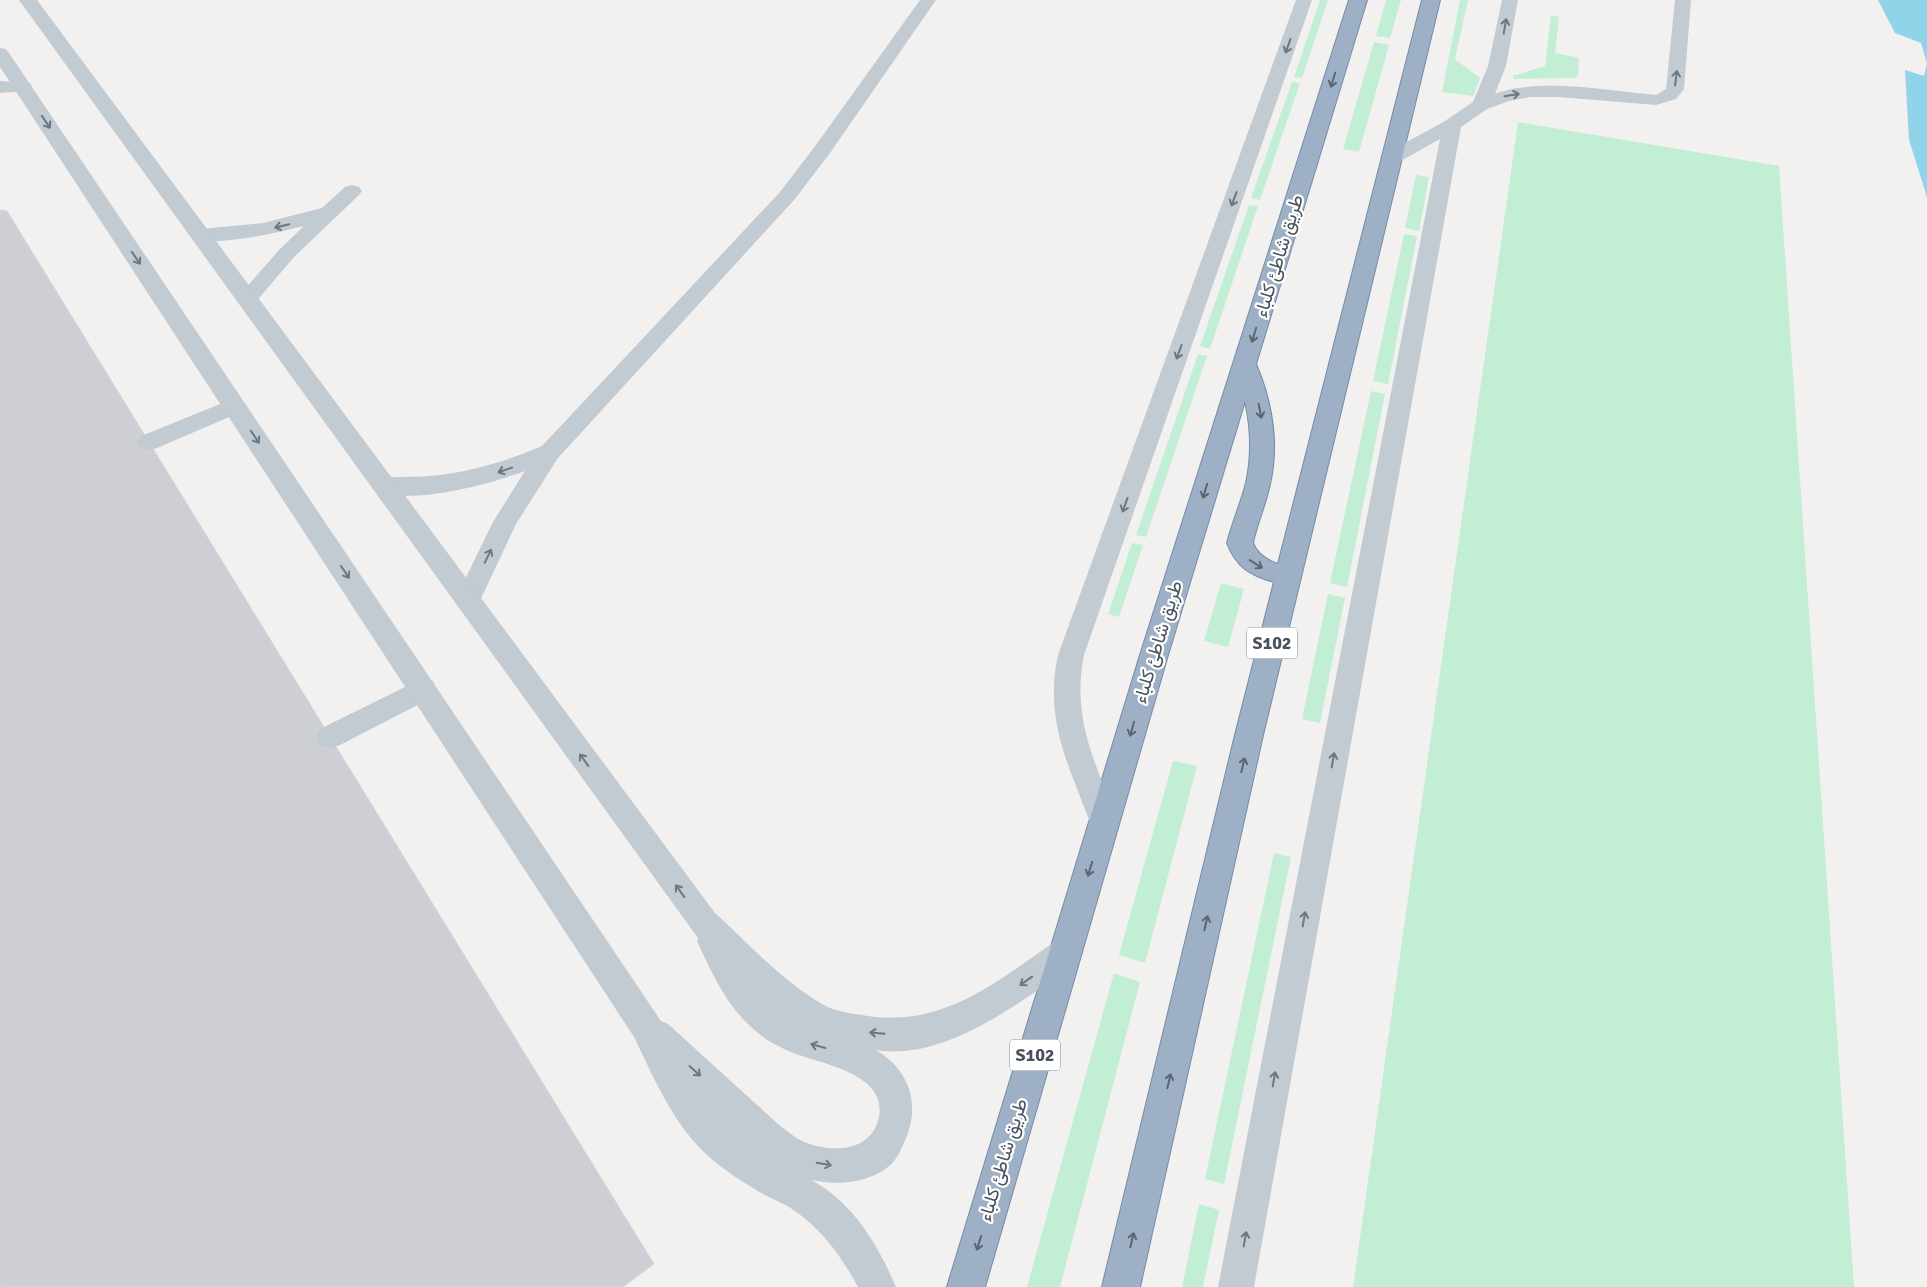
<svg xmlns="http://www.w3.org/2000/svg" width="1927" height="1287" viewBox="0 0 1927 1287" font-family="Signika,Vazirmatn,sans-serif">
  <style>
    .green { fill: #c1eed4 }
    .water { fill: #90d4e9 }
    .building { fill: #cecfd5; stroke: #d5d6dc }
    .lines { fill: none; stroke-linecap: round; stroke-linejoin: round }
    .trunk-casing { stroke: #758ca9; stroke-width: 2 }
    .service { fill: #c2cad2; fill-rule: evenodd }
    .minor { fill: #c2cad2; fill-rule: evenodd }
    .tertiary { fill: #c2cad2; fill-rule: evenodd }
    .trunk { fill: #9eb0c6; fill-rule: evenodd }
    .oneway { stroke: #6d7780 }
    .oneway2 { stroke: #5a6672 }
    .labels { text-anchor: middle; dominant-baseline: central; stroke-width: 4.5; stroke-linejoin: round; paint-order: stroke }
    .shield { fill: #fff; stroke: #80878e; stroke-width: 1 }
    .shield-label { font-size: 18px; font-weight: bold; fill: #49535d }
    .street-label { font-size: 19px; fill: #49535d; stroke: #fff }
  </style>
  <rect width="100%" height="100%" fill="#f3f1f0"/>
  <path class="green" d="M1320,0H1328L1302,78L1294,77Z
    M1386,0H1401L1390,38L1376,36Z
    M1460,0H1468L1455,59L1480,78L1473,96L1442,92Z
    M1551,15L1559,17L1555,53L1579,58L1578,76L1573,78L1513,79V76L1545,66Z
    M1374,42L1389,45L1359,152L1343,149Z
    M1292,82L1300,83L1260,200L1251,198Z
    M1518,122L1779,166L1854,1287H1353Z
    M1416,175L1429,177L1419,231L1405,228Z
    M1249,205L1258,206L1210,349L1200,346Z
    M1404,234L1417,236L1388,384L1373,381Z
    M1198,354L1207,356L1146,537L1136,535Z
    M1371,391L1385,394L1347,587L1330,583Z
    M1132,543L1143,545L1119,617L1108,614Z
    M1221,583L1244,589L1228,647L1204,641Z
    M1328,594L1345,598L1320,723L1302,719Z
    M1173,761L1197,766L1145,963L1119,955Z
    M1274,853L1291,857L1224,1184L1205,1179Z
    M1114,973L1140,982L1060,1287H1027Z
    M1199,1204L1219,1210L1203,1287H1182Z"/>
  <path class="water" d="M1878,0H1927V197L1909,140L1905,70L1924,76L1927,63L1921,43L1895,33Z"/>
  <path class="building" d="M0,210L7,211L654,1264L623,1287H0Z"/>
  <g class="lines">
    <defs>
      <path id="trunk" d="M1349,0H1367L1256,364C1272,402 1279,444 1270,484C1266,504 1257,523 1253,543C1257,554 1267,560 1278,564L1422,0H1440L1263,735L1140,1287H1102L1235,735L1274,582C1250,575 1236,567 1227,543C1232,523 1241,503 1246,483C1252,456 1251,428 1245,401L1168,655L985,1287H947L1140,655Z"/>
    </defs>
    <use href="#trunk" class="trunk-casing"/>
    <path class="service" d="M920,0H936L830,153L794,200L558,458L516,524L477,607L468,610L459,607L455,600L493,522L525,471C487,485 415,504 376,492L372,486L376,480C393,475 412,478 430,476C469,472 505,462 542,446L780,192L816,145Z
      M1296,0H1312L1084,655C1071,719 1096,764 1118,822L1114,831L1104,834L1094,831L1090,822C1068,764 1044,719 1058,655Z
      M1502,0H1518L1506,66L1495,94C1538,77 1610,91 1656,95L1666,89L1675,0H1691L1684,89L1676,99L1656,105L1558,97H1530L1509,101L1487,109L1461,127L1254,1287H1218L1440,139L1399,162L1392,164L1385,162L1382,158L1385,154L1445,121L1473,102L1488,66Z
      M352,185L359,187L362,191L359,195L294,257L254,304L247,306L240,304L236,299L280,249L304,226C276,233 220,246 193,239L190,235L193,231L200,229L263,223L322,208L345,187Z
      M235,398L243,401L246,406L243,411L157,448L149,450L141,448L137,442L141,436Z
      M423,678L433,681L436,689L433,697L340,745L330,748L320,745L316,737L320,729Z"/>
    <path class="minor" d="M0,81L30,83L32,87L30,91L0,93Z"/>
    <path class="tertiary" d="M19,0H37L715,913C749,944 782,981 822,1004C834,1011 848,1013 862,1015C940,1029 994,984 1054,942L1065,937L1076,942L1081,952C1074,967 1059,976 1045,985C1000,1017 934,1060 876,1050C908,1069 921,1102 906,1138C902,1148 897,1160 888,1167C866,1184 837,1185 811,1180C853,1202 878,1245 896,1287H858C842,1257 821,1228 792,1209C784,1203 774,1200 765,1195C744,1183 723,1170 706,1154C672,1122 654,1078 634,1037L0,67V48L6,49L9,53L661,1021L668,1024L779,1125C788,1131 795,1138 804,1142C828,1152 866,1153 877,1124C894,1076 827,1065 796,1054C782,1048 768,1042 757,1032C728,1009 712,974 697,941L698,938Z"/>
    <use href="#trunk" class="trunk"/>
  </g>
  <defs><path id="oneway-shaft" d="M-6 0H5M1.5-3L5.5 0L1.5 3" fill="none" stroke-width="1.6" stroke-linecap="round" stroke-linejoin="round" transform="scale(1.25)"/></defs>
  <g class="oneway">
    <use href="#oneway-shaft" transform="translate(1505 26) rotate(-80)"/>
    <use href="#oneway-shaft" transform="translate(1288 46) rotate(110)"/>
    <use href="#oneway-shaft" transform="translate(1676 78) rotate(-83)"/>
    <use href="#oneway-shaft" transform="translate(1512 95) rotate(-10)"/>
    <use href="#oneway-shaft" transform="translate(46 122) rotate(56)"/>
    <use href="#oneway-shaft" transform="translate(1234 199) rotate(110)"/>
    <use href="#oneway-shaft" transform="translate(282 226) rotate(167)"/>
    <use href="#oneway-shaft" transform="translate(136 258) rotate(56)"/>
    <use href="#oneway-shaft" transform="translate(1179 352) rotate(110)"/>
    <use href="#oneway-shaft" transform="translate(255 437) rotate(56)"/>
    <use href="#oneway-shaft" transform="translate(505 470) rotate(161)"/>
    <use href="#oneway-shaft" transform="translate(1125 505) rotate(110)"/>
    <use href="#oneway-shaft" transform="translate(488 556) rotate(-64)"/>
    <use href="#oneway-shaft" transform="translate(345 572) rotate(56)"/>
    <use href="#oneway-shaft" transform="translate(584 760) rotate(-126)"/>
    <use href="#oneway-shaft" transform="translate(1333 760) rotate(-80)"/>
    <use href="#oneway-shaft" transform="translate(680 891) rotate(-126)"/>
    <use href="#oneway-shaft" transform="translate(1304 919) rotate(-80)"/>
    <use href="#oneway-shaft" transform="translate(1026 981) rotate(144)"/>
    <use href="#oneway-shaft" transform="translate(877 1033) rotate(-175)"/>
    <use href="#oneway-shaft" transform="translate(818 1046) rotate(-164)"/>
    <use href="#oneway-shaft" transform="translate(695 1071) rotate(42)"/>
    <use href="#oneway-shaft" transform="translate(1274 1079) rotate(-80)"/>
    <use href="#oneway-shaft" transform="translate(824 1164) rotate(10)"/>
    <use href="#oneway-shaft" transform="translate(1245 1239) rotate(-80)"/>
  </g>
  <g class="oneway2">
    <use href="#oneway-shaft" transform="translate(1333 80) rotate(107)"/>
    <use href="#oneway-shaft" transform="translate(1254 335) rotate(107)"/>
    <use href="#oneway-shaft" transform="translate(1260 411) rotate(79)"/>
    <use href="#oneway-shaft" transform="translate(1205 491) rotate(107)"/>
    <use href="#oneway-shaft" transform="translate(1256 564) rotate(32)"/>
    <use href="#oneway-shaft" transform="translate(1132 729) rotate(106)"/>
    <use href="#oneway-shaft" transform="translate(1243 765) rotate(-77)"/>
    <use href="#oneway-shaft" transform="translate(1090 869) rotate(107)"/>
    <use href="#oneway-shaft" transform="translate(1206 923) rotate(-77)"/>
    <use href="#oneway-shaft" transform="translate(1169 1081) rotate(-77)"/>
    <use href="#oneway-shaft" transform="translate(1132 1240) rotate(-77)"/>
    <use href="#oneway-shaft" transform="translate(979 1243) rotate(107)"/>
  </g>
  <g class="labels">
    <g class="shield">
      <rect x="1247" y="627.5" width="50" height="31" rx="4"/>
      <rect x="1010" y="1039.5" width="50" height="31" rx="4"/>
    </g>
    <g class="shield-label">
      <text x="1272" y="643">S102</text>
      <text x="1035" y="1055">S102</text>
    </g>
    <g class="street-label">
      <text transform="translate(1279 256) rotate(-73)">طريق شاطئ كلباء</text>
      <text transform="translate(1158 642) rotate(-73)">طريق شاطئ كلباء</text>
      <text transform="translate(1003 1160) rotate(-73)">طريق شاطئ كلباء</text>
    </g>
  </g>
</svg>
